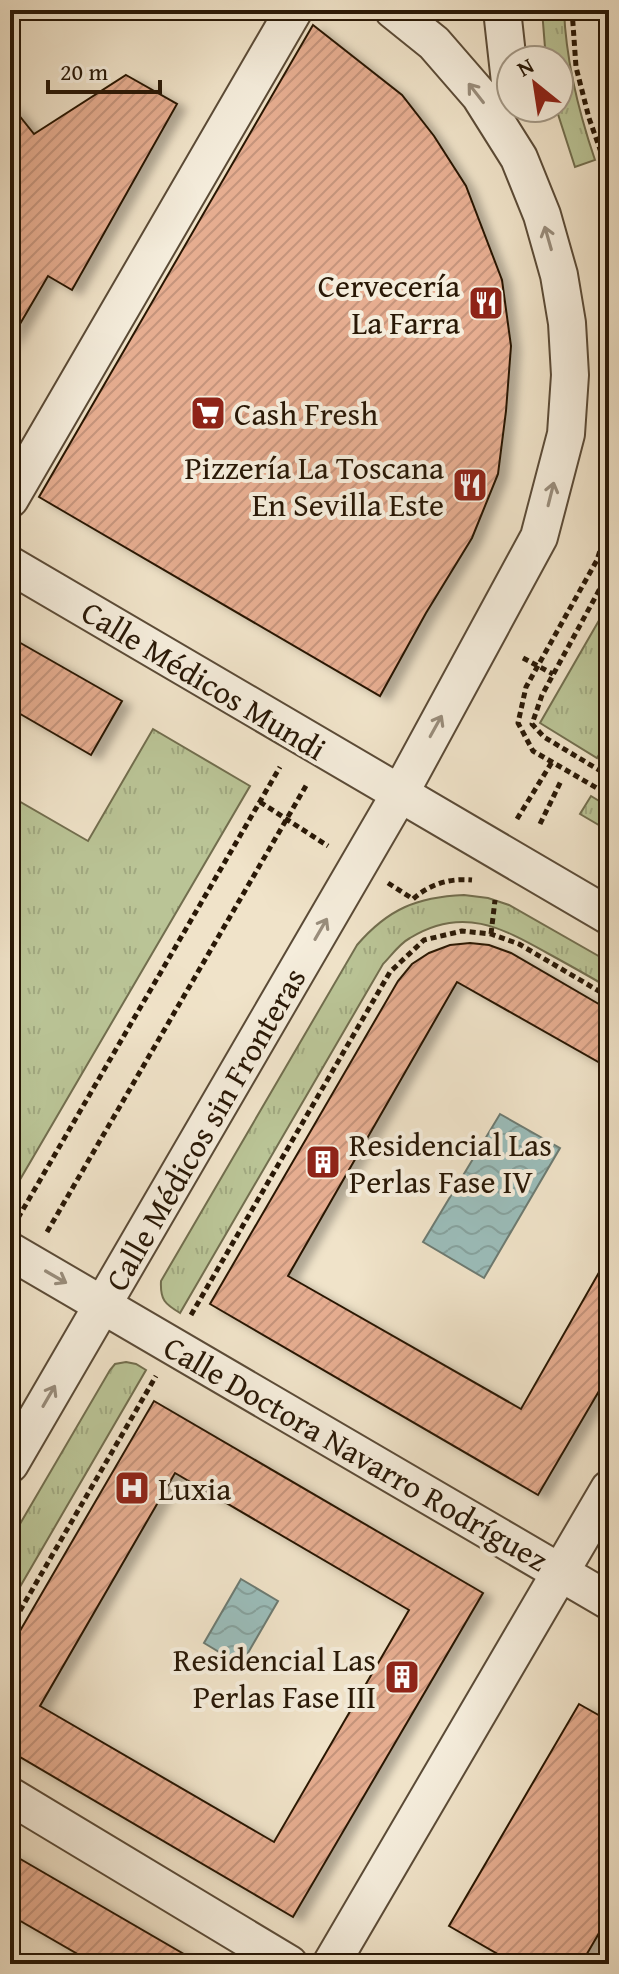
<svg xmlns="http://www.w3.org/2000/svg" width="619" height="1974" viewBox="0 0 619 1974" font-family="'Gentium Book Plus',serif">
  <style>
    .grass { fill: url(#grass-tufts); stroke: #726e4e; stroke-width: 2 }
    .water { fill: url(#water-waves); stroke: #6d7b72; stroke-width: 2 }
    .building { fill: url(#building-hatch); stroke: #291806; stroke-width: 2; fill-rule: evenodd; filter: url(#shadow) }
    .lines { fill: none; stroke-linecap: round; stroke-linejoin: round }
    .minor-casing { stroke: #5b4b37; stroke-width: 40 }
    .path { stroke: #291806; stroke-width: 5; stroke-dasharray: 6 4; stroke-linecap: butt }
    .minor { stroke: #f5eddc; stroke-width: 36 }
    .oneway { stroke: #998d7c }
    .labels { text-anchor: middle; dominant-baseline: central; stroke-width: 8; stroke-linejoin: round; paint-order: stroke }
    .poi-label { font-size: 32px; fill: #291806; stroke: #f5eddc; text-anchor: end }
    .street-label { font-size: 32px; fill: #291806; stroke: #f5eddc }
  </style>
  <defs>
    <pattern id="grass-tufts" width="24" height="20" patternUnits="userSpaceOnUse" patternTransform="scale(2)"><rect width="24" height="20" fill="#bac496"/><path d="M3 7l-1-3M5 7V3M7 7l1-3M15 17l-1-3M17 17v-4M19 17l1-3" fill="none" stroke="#a0a880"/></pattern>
    <pattern id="water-waves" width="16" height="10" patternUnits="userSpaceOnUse" patternTransform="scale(2)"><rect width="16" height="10" fill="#9bbdba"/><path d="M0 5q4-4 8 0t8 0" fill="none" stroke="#86a29e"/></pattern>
    <pattern id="building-hatch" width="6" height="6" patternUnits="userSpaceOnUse" patternTransform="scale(2)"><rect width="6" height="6" fill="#e6ad90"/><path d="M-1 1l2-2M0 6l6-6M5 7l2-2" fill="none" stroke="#c5947b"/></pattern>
    <filter id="shadow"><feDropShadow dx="9" dy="5" stdDeviation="4" flood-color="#0004"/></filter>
  </defs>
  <rect width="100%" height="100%" fill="#f0e3c9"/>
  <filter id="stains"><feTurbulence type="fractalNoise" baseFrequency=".0025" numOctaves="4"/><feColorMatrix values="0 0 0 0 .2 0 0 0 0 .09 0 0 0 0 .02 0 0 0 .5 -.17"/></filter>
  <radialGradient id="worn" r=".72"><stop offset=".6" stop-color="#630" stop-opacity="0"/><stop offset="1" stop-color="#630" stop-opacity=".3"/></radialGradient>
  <path class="grass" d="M542,10H564C566,62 578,110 595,160L575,167L556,108H559V60H546Z
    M609,603V738L597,758L540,723Z
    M153,729L250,786L11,1195L10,796L88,841Z
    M591,796L609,807V831L580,814Z
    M464,895L488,898L509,905L609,962V988C589,976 569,965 549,954C501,927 462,906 410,938C399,944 391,956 383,964L180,1313C165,1304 160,1300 161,1281L357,945C388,909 417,897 464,895Z
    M126,1362L136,1364L146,1370L10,1604V1541L110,1370L115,1364Z"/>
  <path class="water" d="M500,1114L560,1148L484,1278L423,1242Z
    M241,1579L278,1601L241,1665L204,1643Z"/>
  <path class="building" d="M313,25L402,95L434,136L466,186L502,280L511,346L506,411L498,474L472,538L426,613L380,696L39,497Z
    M126,75L177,104L72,290L48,276L10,341V104L34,134Z
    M10,637L122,701L91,755L10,708Z
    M470,943L489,945L511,953L609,1010V1068L457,982L288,1276L521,1409L609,1255V1374L538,1495L210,1304L398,981L412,964L429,953L450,945Z
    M154,1401L483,1593L293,1917L13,1753L10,1759V1648ZM175,1473L409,1610L274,1842L40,1706Z
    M579,1704L609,1721V1916L581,1964H515L449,1926Z
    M10,1853L201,1964H95L10,1915Z"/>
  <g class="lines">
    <defs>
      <path id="minor" d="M502,10L511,91
        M10,499L294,10
        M10,565L609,916
        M10,1251L609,1601
        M10,1464L399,795L539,537L566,434L570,375L567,323L559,275L542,215L519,158L480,96L434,43L393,10
        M10,1796L289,1964
        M331,1964L609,1489"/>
    </defs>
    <use href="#minor" class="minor-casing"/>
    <path class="path" d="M572,10L576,67L589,118L609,175
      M609,523L597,560L526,687L518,723L533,751L609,795
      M609,572L542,695L532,724L544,737L609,776
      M523,658L553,674
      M260,802L328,846
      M517,819L552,762
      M540,824L561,781
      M388,883L413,899C430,884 449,878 472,880
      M491,934L495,900
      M18,1218L280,767
      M47,1232L307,784
      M191,1315L390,972L424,940L462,931L491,934L519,944L609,997
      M10,1628L156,1376"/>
    <use href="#minor" class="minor"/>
  </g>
  <defs><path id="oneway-shaft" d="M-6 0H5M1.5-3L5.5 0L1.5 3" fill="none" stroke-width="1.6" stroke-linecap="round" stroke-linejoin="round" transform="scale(2)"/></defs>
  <g class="oneway">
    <use href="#oneway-shaft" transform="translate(476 93) rotate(-128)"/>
    <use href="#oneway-shaft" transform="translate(548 238) rotate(-106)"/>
    <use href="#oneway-shaft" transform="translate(551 494) rotate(-76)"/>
    <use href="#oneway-shaft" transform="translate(436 726) rotate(-61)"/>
    <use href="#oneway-shaft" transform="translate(321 929) rotate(-60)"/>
    <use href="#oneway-shaft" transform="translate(56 1277) rotate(30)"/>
    <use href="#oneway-shaft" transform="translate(49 1396) rotate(-60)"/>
  </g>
  <defs>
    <symbol id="restaurant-square" viewBox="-11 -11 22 22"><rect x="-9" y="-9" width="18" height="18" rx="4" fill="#8f2418" stroke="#f5eddc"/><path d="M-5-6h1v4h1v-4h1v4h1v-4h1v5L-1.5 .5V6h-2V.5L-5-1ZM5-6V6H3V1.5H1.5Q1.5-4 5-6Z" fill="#fff"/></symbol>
    <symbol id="supermarket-square" viewBox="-11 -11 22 22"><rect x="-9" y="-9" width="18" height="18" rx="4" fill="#8f2418" stroke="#f5eddc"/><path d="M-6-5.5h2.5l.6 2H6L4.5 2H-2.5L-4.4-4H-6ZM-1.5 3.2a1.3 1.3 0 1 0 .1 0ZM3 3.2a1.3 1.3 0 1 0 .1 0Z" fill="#fff"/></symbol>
    <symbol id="building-square" viewBox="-11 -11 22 22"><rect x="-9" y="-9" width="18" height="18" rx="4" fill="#8f2418" stroke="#f5eddc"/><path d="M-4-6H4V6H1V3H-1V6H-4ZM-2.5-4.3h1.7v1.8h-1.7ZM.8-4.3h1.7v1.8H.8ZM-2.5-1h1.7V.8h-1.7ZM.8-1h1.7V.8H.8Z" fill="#fff"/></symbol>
    <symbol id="hospital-square" viewBox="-11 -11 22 22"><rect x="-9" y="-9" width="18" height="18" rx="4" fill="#8f2418" stroke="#f5eddc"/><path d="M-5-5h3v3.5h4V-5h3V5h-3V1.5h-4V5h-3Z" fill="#fff"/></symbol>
  </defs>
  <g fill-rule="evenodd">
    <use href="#restaurant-square" x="466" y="283" width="40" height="40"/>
    <use href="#supermarket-square" x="188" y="393" width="40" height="40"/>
    <use href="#restaurant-square" x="450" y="465" width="40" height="40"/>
    <use href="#building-square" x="303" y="1142" width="40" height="40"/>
    <use href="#hospital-square" x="112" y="1468" width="40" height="40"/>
    <use href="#building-square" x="382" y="1657" width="40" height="40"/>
  </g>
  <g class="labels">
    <g class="poi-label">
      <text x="460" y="285">Cervecería<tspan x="460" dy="37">La Farra</tspan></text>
      <text x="234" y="413" text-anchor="start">Cash Fresh</text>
      <text x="444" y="467">Pizzería La Toscana<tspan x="444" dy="37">En Sevilla Este</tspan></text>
      <text x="349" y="1144" text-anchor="start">Residencial Las<tspan x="349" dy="37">Perlas Fase IV</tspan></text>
      <text x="158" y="1488" text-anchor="start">Luxia</text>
      <text x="376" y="1659">Residencial Las<tspan x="376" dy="37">Perlas Fase III</tspan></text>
    </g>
    <g class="street-label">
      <text transform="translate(204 680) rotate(31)">Calle Médicos Mundi</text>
      <text transform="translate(205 1129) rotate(-60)">Calle Médicos sin Fronteras</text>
      <text transform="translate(356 1453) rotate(30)">Calle Doctora Navarro Rodríguez</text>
    </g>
  </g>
  <rect width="619" height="1974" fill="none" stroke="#f0e3c9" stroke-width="40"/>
  <rect x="12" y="12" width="595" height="1950" fill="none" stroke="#291806" stroke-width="4"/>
  <rect x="20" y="20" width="579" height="1934" fill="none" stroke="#291806" stroke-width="2"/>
  <g transform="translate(535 84) rotate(330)"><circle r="38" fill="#f5eddc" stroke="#a39886" stroke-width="2"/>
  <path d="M0-6L14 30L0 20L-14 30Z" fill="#8f2418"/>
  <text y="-12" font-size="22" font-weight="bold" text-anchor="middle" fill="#291806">N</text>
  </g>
  <path d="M48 80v12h112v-12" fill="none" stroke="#291806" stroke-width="4"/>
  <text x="60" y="80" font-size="24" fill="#291806" stroke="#f5eddc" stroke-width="6" paint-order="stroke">20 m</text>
  <rect width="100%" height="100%" filter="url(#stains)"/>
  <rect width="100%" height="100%" fill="url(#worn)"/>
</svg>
